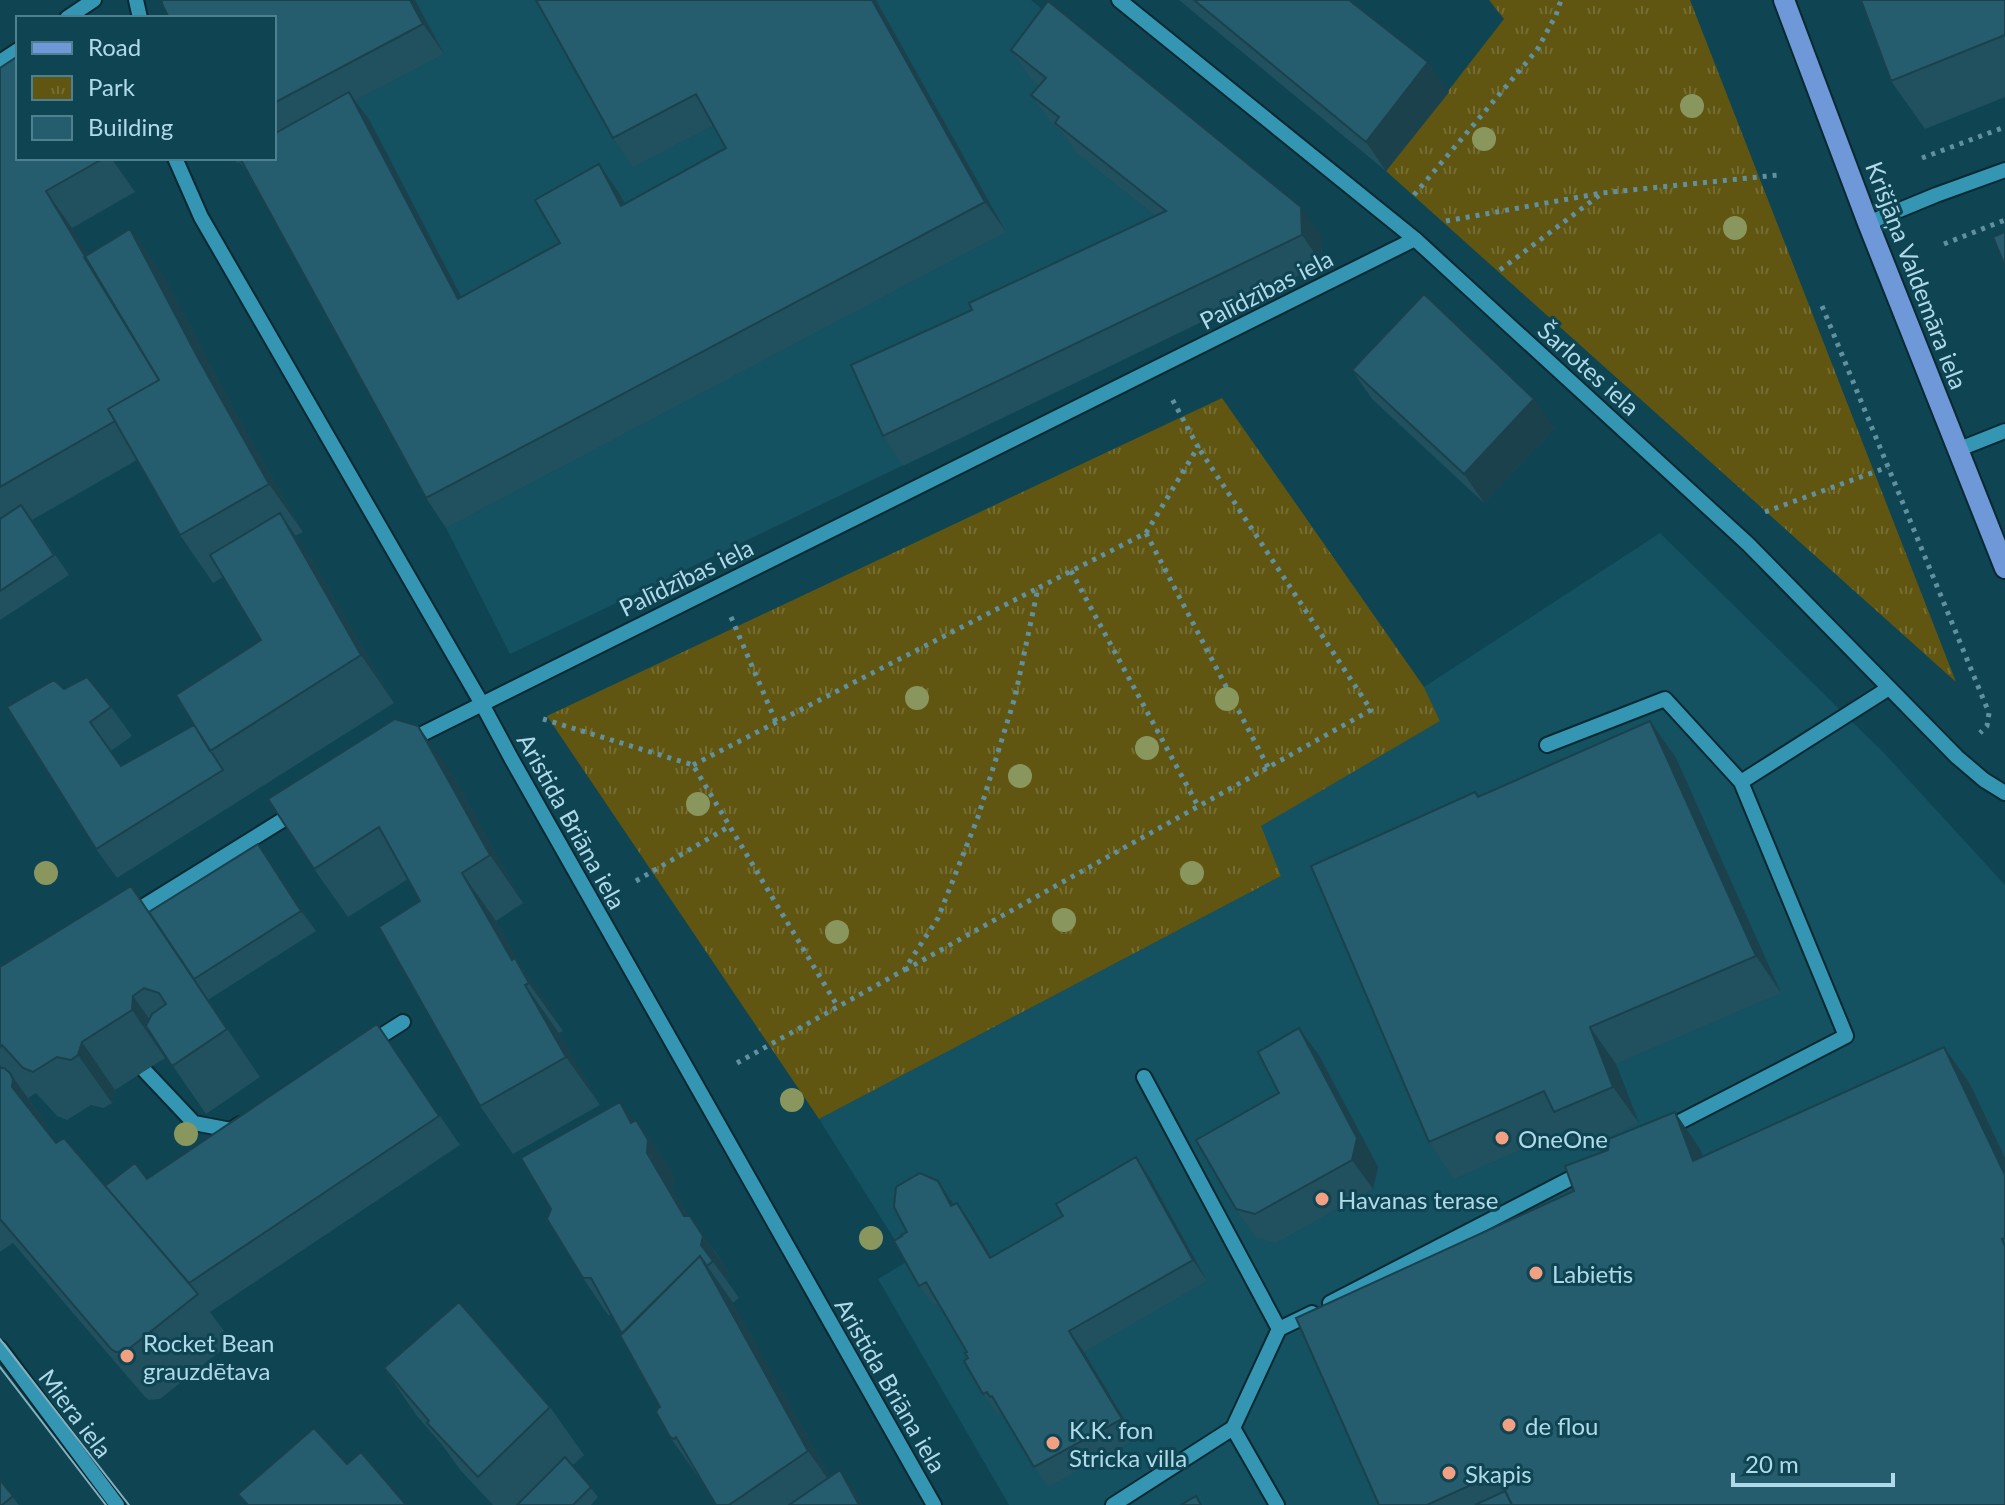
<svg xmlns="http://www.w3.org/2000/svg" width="2005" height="1505" viewBox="0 0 2005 1505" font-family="Lato,sans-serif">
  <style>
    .built { fill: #145161 }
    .park { fill: url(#park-tufts) }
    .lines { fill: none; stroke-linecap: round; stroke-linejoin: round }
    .minor-casing { stroke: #0a2931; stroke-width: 18 }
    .major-casing { stroke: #0a2931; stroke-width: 24 }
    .path { stroke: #61909f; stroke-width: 5; stroke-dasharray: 4 6; stroke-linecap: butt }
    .minor { stroke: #3496b2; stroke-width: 14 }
    .major { stroke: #6e98d7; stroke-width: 20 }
    .tram { stroke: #83b0bf; stroke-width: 2 }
    .tree { fill: #89975f }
    .wall { fill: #21505f }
    .shaded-wall { fill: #1b414d }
    .building { fill: #265d6e; stroke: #1b414d; stroke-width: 2 }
    .poi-dot { fill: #f39f82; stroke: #0f4453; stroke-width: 3 }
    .labels { text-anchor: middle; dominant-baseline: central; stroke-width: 6; stroke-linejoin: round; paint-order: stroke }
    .street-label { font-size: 24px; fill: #b0dae9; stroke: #0f4453 }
    .poi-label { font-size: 24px; fill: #b0dae9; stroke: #0f4453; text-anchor: start }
  </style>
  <defs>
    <pattern id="park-tufts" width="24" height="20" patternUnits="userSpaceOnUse" patternTransform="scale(2)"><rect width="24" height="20" fill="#605611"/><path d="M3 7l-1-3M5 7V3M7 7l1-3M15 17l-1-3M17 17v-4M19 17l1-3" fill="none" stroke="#746e34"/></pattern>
  </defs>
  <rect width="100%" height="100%" fill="#0f4453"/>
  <path class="built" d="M170,0H1031L1321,236L1322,264L510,654L446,528L259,184L235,158H274V18Z
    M1660,533L1884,753L2005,885V1505H1009L878,1279L908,1261L819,1119L1281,876L1260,826L1440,721L1424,687Z"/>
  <path class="park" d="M1489,0H1690L1956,682L1386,171L1504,19Z
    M1222,398L1424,687L1440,721L1261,826L1281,876L819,1119L547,716Z"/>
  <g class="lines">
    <defs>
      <path id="minor" d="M136,0L140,18
        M1119,0L1415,239L1748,544L1957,757L1984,780L2005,793
        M67,18L94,0
        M0,62L18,50
        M175,158L201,217L482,704L511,758L934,1505
        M1868,223L1936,195L2005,170
        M1957,450L2005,431
        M410,740L1415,239
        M1547,745L1665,699L1741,782
        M128,916L297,811
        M370,1043L403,1022
        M145,1071L194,1123L231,1130L240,1124
        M1144,1077L1279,1329
        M1664,1130L1846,1036L1741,782L1889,688
        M1330,1303L1585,1171
        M0,1348L117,1505
        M1233,1428L1277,1505
        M1113,1505L1233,1428L1279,1329L1312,1313"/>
      <path id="major" d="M1784,0L1868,223L2005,568"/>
    </defs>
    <use href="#minor" class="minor-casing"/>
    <use href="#major" class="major-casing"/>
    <path class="path" d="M1922,158L2005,127
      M1414,195L1537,50L1556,15L1561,0
      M1446,221L1602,193L1778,175
      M1944,244L2005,220
      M1500,270L1601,194
      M1822,306L1989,713L1987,726L1980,733
      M1765,512L1888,467
      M1146,533L1268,767
      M1071,571L1198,806
      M731,617L776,722
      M543,719L693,765L838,1007
      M693,765L1038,588
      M636,881L730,826
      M905,970L1371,710L1198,447
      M737,1063L904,970L938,918L978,817L1015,697L1038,588L1146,533L1198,447L1171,397"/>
    <use href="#minor" class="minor"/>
    <use href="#major" class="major"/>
    <path class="tram" d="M0,1339L129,1505
      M0,1367L106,1505"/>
  </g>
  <g class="tree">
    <circle cx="1692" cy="106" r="12"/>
    <circle cx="1484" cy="139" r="12"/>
    <circle cx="1735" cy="228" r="12"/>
    <circle cx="917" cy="698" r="12"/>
    <circle cx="1227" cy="699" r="12"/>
    <circle cx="1147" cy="748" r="12"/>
    <circle cx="1020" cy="776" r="12"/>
    <circle cx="698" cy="804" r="12"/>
    <circle cx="46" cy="873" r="12"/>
    <circle cx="1192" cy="873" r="12"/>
    <circle cx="1064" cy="920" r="12"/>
    <circle cx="837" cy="932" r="12"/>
    <circle cx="792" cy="1100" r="12"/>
    <circle cx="186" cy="1134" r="12"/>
    <circle cx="871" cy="1238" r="12"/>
  </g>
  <path class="wall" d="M162,0H415L444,54L356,100L370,121L462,297L560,243L599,164L619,193L625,204L726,148L714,125L633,167L613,138L876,0L1006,232L446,528L426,498L242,161L237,163L234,158H274V18Z
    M1179,0H1349L1449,92L1386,171Z
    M2005,0V97L1925,129L1891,81Z
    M1011,50L1321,236L1322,264L903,466L883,436L972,310L1156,216L1076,153L1061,131L1052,124L1031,95L1039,86L1031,79Z
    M0,68L18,158H113L135,192L72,228L87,255L130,229L164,277L232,406L303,532L295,536L313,561L394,703L117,878L96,849L64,689L111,707L132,736L111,751L121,766L194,725L261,640L223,577L213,583L180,535L137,460L32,520L69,575L0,620Z
    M1352,370L1555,428L1484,503L1372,399Z
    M1676,758L1781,993L1616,1064L1639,1123L1580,1149L1566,1130L1454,1179L1429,1142L1478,797Z
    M452,773L523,903L496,921L523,970L549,1006L563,1031L559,1033L600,1105L513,1154L480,1106L420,901L408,879L348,917L314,869Z
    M272,864L316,931L208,1000L206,996L260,1077L206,1114L166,1056L165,1058L115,1090L112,1103L104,1108L91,1105L67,1120L57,1116L36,1093L28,1098L44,1121L47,1127L46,1131L56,1143L105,1186L147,1179L377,1024L460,1145L210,1312L232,1342L160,1399L149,1400L145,1397L13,1243L0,1252V967L150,914Z
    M1320,1057L1378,1167L1373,1189L1276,1243L1256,1238L1236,1209L1279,1093Z
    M1970,1084L2005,1158V1505H1379L1700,1149L1703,1156Z
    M636,1120L662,1157L674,1177L673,1190L688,1216L716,1253L729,1273L727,1281L739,1298L733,1303L830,1477L854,1490L862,1505H716L704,1485L670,1437L660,1407L611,1315H608L583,1278L634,1121Z
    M1136,1157L1150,1178L1207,1281L1084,1352L1136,1439L1048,1487L1034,1467L1001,1412L998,1415L983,1394L968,1358L967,1352L938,1303L933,1306L919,1286L907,1232L954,1204L971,1223L992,1258L1063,1216Z
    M384,1368L550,1407L584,1455L573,1465L598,1497L591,1505H493L461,1471L443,1446L417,1416Z
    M0,1480L19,1505H0Z"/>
  <path class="shaded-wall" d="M410,0H415L444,54L423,24Z
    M872,0H876L1006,232L985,202Z
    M1428,62L1449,92L1386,171L1366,142Z
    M349,92L370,121L478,329L458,299Z
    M111,158H113L135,192Z
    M599,164L619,193L642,236L621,206Z
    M46,191L72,228L192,428L166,392Z
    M1301,207L1321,236L1322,264L1302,235Z
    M130,229L164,277L232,406L303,532L269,484L198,358Z
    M1534,399L1555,428L1484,503L1464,474Z
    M280,513L313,561L394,703L361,655Z
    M1650,721L1676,758L1781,993L1756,956Z
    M418,726L452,773L523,903L490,855Z
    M258,844L272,864L316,931L301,911Z
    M462,873L496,921L523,970L549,1006L563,1031L512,960Z
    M164,934L260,1077L227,1029Z
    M525,985L559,1033L600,1105L566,1057Z
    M133,996L167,1044L165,1058L132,1010Z
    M1590,1027L1616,1064L1639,1123L1613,1087Z
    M1299,1028L1320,1057L1378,1167L1373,1189L1352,1160Z
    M82,1042L115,1090L112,1103L78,1055Z
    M1944,1047L1970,1084L2005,1158V1175Z
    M0,1065L13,1083L10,1073L44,1121L47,1127L46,1135L0,1073Z
    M620,1102L646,1138L636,1120L662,1157L674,1177L673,1190L702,1240L690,1216L729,1273L727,1281L701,1245L631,1123Z
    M1675,1112L1700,1149L1719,1198L1693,1161Z
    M1136,1157L1150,1178L1207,1281L1193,1260Z
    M938,1181L952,1202L966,1226L951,1206Z
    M957,1203L971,1223L1004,1279L990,1258Z
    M700,1256L734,1304L842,1499L808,1451Z
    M1069,1331L1084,1352L1136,1439L1122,1419Z
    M840,1470L854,1490L862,1505H859Z"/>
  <path class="building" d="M162,0H410L423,24L274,103V18H169L162,4Z
    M536,0H872L985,202L426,498L240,158H274V134L349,92L458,299L560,243L535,200L599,164L621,206L726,148L696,94L613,138Z
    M1194,0H1349L1428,62L1366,142Z
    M1861,0H2005V35L1891,81Z
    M1048,1L1301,207L1302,235L883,436L851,365L972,310L969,303L1166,211L1055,123L1059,117L1031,95L1046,78L1011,50Z
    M18,56V158H104L46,191L159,380L108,409L115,421L0,487V68Z
    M130,229L198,358L269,484L180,535L108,409L159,380L84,257Z
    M2005,232V266L1993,237Z
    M1424,294L1534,399L1464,474L1352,370Z
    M21,505L54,555L0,591V519Z
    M280,513L361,655L210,751L176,695L261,640L210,555Z
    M87,677L111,707L90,722L121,766L194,725L223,770L96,849L7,707L54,680L64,689Z
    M395,719L418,726L490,855L462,873L512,960L515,958L529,983L525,985L566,1057L480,1106L379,927L420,901L379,827L314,869L268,799Z
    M1650,721L1756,956L1590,1027L1613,1087L1554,1112L1544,1091L1429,1142L1311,866L1475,792L1478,797Z
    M258,844L301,911L194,979L149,912Z
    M131,886L227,1029L172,1066L146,1026L152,1014L166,1004L159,993L144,988L133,996L132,1010L82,1042L78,1055L71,1060L57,1057L33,1072L23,1068L2,1045L0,1047V967Z
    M377,1024L439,1116L189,1283L105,1186L135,1163L147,1179Z
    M1299,1028L1357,1138L1352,1160L1255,1214L1236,1209L1196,1140L1279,1093L1258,1052Z
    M1944,1047L2005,1175V1238L2002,1239L2005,1246V1505H1512L1497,1473L1427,1505H1379L1296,1318L1574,1191L1565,1166L1608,1150L1606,1140L1675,1112L1693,1161Z
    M0,1068H4L10,1073L13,1079L12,1087L56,1143L64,1138L198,1294L126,1351L116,1352L111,1349L0,1219Z
    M620,1102L631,1123L636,1120L648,1140L647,1153L684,1216H690L703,1236L701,1245L713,1261L707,1266L700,1256L622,1334L591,1278H583L547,1219L551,1209L521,1158Z
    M1136,1157L1193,1260L1069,1331L1122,1419L1034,1467L992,1396L990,1397L987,1392L983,1394L964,1361L968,1358L965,1353L967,1352L926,1282L919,1286L894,1241L902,1236L901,1235L907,1232L894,1207L896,1187L920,1173L938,1181L951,1206L957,1203L990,1258L1063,1216L1056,1204Z
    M700,1256L808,1451L729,1505H716L676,1437L674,1439L670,1437L656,1412L658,1408L660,1407L620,1335Z
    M459,1302L550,1407L478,1477L427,1423L429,1421L384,1368Z
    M314,1428L347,1464L361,1452L406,1505H248L238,1494Z
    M565,1457L591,1487L573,1505H517Z
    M840,1470L859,1505H789Z
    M0,1480L13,1496L2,1505H0Z
    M1505,1491L1512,1505H1475Z
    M1196,1496L1201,1505H1181Z"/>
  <g class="poi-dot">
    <circle cx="1502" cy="1138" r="8"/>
    <circle cx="1322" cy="1199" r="8"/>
    <circle cx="1536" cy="1273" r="8"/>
    <circle cx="127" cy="1356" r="8"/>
    <circle cx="1509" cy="1425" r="8"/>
    <circle cx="1053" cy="1443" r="8"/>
    <circle cx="1449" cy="1473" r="8"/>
  </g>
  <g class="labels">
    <g class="street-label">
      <text transform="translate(1917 275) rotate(69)">Krišjāņa Valdemāra iela</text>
      <text transform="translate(1266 289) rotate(-27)">Palīdzības iela</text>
      <text transform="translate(1589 368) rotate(42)">Šarlotes iela</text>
      <text transform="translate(686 577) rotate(-26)">Palīdzības iela</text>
      <text transform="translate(572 821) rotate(61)">Aristida Briāna iela</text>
      <text transform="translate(891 1385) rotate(60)">Aristida Briāna iela</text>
      <text transform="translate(76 1413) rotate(53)">Miera iela</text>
    </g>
    <g class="poi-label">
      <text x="1518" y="1138">OneOne</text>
      <text x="1338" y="1199">Havanas terase</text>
      <text x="1552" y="1273">Labietis</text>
      <text x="143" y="1342">Rocket Bean<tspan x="143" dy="28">grauzdētava</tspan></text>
      <text x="1525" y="1425">de flou</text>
      <text x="1069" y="1429">K.K. fon<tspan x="1069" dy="28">Stricka villa</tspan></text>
      <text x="1465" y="1473">Skapis</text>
    </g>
  </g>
  <rect x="16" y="16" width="260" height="144" fill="#0f4453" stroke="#4f808f" stroke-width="2"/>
  <rect x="32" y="42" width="40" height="12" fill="#6e98d7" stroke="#4f808f" stroke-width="2"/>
  <text x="88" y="56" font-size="24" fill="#b0dae9">Road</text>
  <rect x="32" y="76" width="40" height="24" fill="url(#park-tufts)" stroke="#4f808f" stroke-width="2"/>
  <text x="88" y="96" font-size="24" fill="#b0dae9">Park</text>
  <rect x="32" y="116" width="40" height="24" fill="#265d6e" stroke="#4f808f" stroke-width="2"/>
  <text x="88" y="136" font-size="24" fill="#b0dae9">Building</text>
  <path d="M1733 1473v12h160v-12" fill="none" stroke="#b0dae9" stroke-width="4"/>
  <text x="1745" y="1473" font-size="24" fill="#b0dae9" stroke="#0f4453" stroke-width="6" paint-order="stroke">20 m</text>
</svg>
